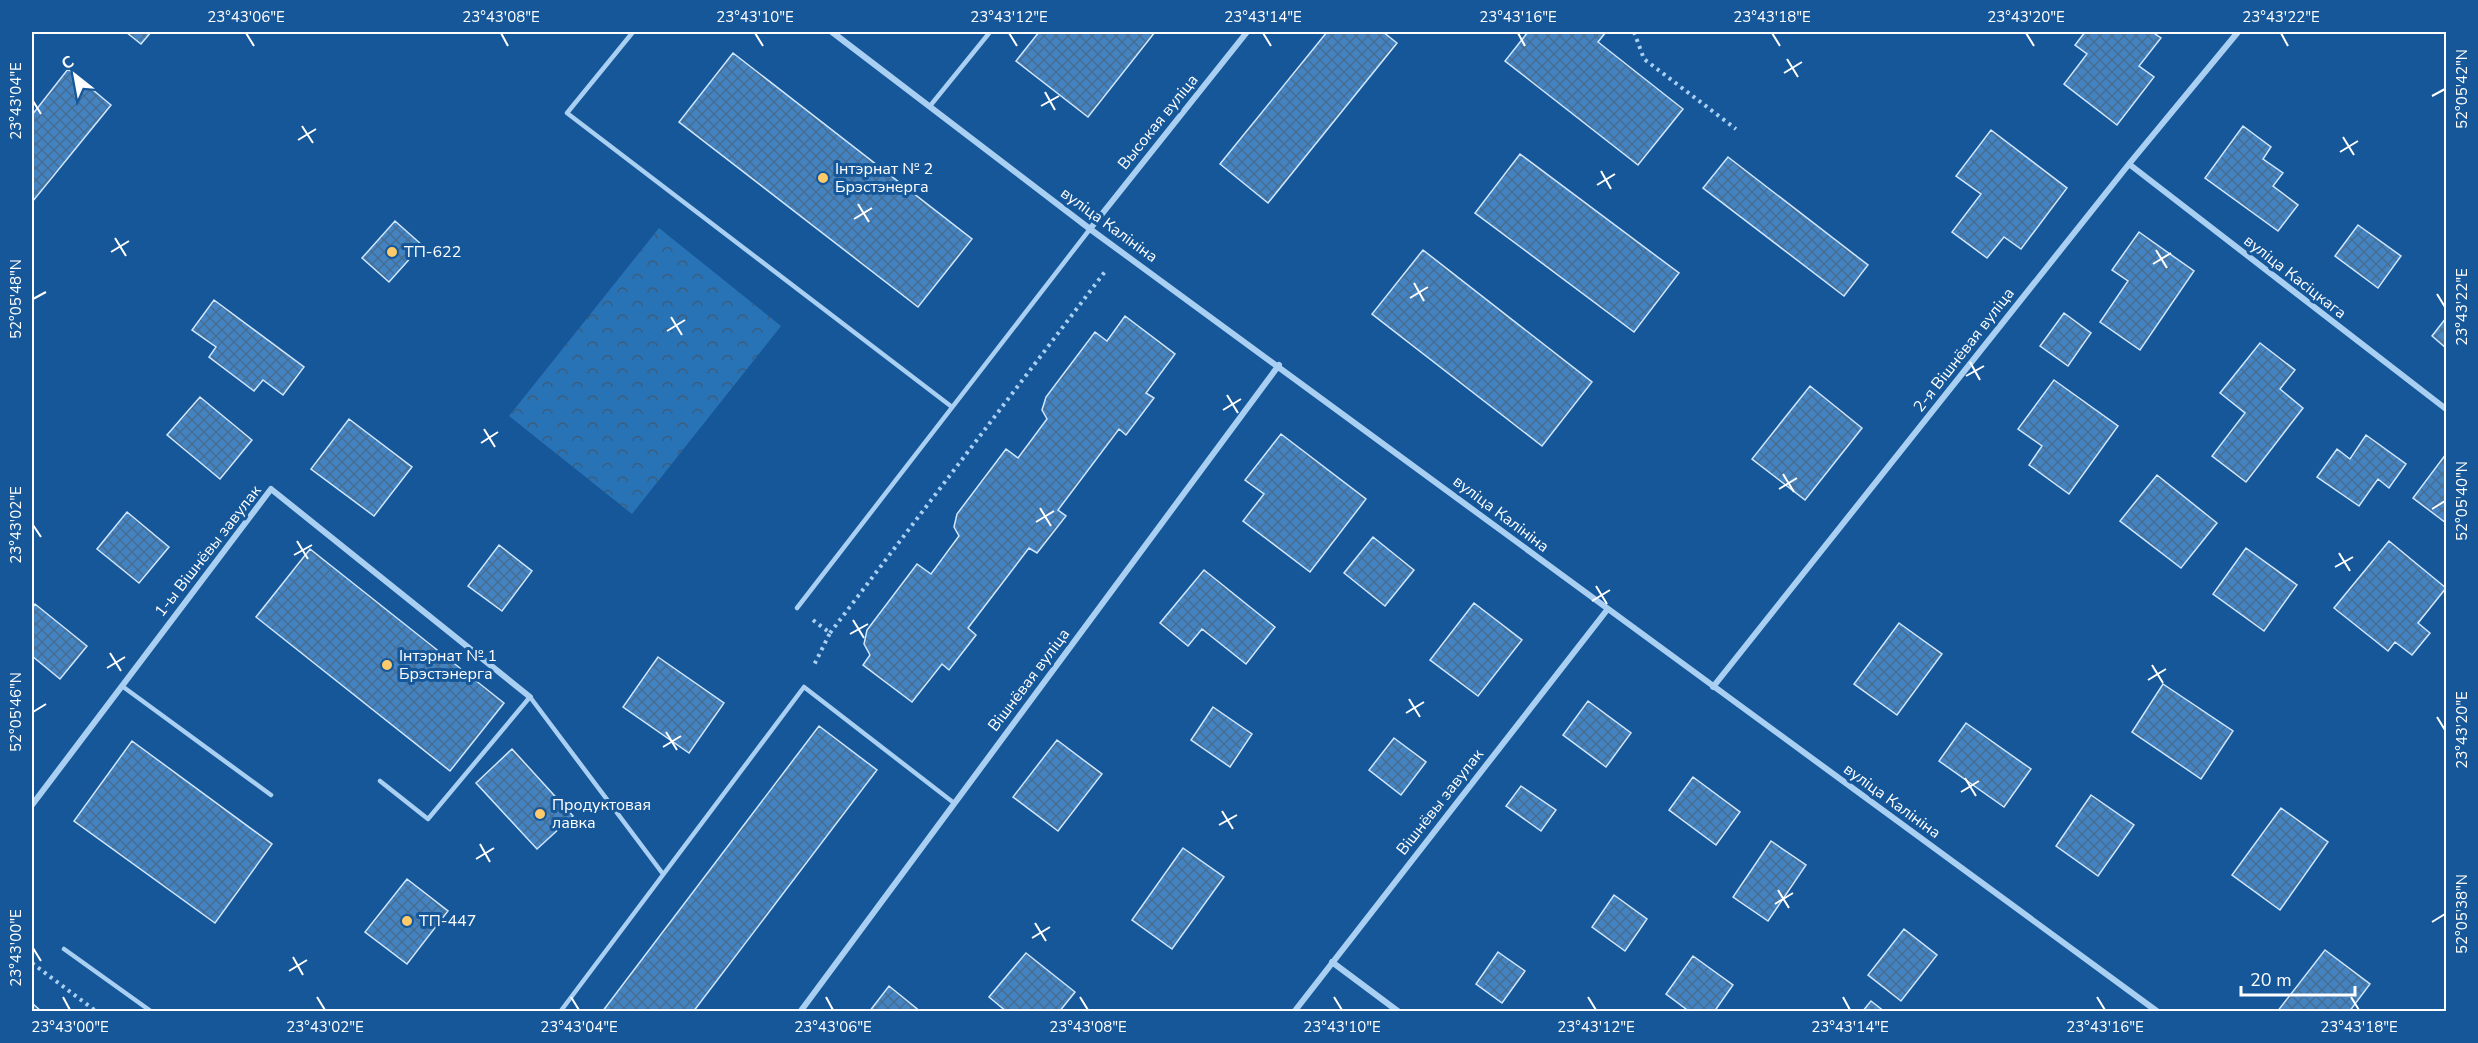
<svg xmlns="http://www.w3.org/2000/svg" width="2478" height="1043" viewBox="0 0 2478 1043" font-family="'Nunito Sans',sans-serif">
  <style>
    .park { fill: url(#park-crowns) }
    .building { fill: url(#building-cross-hatch); stroke: #d0e7fd; stroke-width: 1.5 }
    .lines { fill: none; stroke-linecap: round; stroke-linejoin: round }
    .path { stroke: #a9cff2; stroke-width: 4; stroke-dasharray: 3 4.5; stroke-linecap: butt }
    .lane { stroke: #a9cff2; stroke-width: 4.5 }
    .street { stroke: #a9cff2; stroke-width: 6 }
    .ticks { fill: none; stroke: #fff; stroke-width: 2 }
    .poi-dot { fill: #ffca6a; stroke: #155799; stroke-width: 2 }
    .labels { text-anchor: middle; dominant-baseline: central; stroke-width: 6; stroke-linejoin: round; paint-order: stroke }
    .street-label { font-size: 16px; fill: #fff; stroke: #155799 }
    .poi-label { font-size: 16px; fill: #fff; stroke: #155799; text-anchor: start }
    .neatline { fill: none; stroke: #fff; stroke-width: 2 }
    .ticks-label { font-size: 15px; text-anchor: middle; fill: #fff }
  </style>
  <defs>
    <pattern id="park-crowns" width="20" height="18" patternUnits="userSpaceOnUse" patternTransform="scale(1.5)"><rect width="20" height="18" fill="#2872b6"/><path d="M2 6a3 3 0 1 1 6 0M12 15a3 3 0 1 1 6 0" fill="none" stroke="#3c5d7c"/></pattern>
    <pattern id="building-cross-hatch" width="8" height="8" patternUnits="userSpaceOnUse" patternTransform="scale(1.5)"><rect width="8" height="8" fill="#4383c1"/><path d="M0 0l8 8M0 8l8-8" fill="none" stroke="#476d92"/></pattern>
  </defs>
  <rect width="100%" height="100%" fill="#155799"/>
  <path class="park" d="M659,228L781,326L632,514L509,416Z"/>
  <path class="building" d="M126,32H151L141,44Z
    M1039,32H1155L1088,117L1016,61Z
    M1327,32H1383L1397,43L1268,203L1220,164Z
    M1528,32H1606L1598,42L1683,109L1638,165L1505,61Z
    M2085,32H2152L2161,38L2139,66L2154,77L2117,125L2064,84L2087,54L2075,45Z
    M733,53L972,239L918,307L679,122Z
    M68,69L111,105L33,201L32,200V115Z
    M2243,126L2271,147L2263,159L2283,173L2273,186L2298,205L2278,231L2205,178Z
    M1991,130L2067,188L2021,249L2004,237L1987,258L1952,232L1981,194L1956,176Z
    M1520,154L1679,273L1634,332L1475,213Z
    M1728,157L1868,265L1844,296L1703,188Z
    M395,221L422,245L389,282L362,258Z
    M2358,225L2401,256L2378,288L2335,256Z
    M2139,232L2194,271L2140,350L2100,322L2128,281L2112,270Z
    M1423,250L1592,382L1542,446L1372,314Z
    M214,300L304,367L283,395L263,380L254,391L209,357L216,347L192,330Z
    M2064,313L2091,333L2068,366L2040,346Z
    M1125,316L1175,354L1146,393L1154,398L1126,435L1119,429L1058,510L1066,516L1037,553L1029,548L968,628L976,635L949,670L942,664L912,702L863,665L870,655L864,644L867,630L917,564L931,574L959,536L954,527L957,514L1006,449L1018,458L1047,419L1042,410L1046,397L1095,332L1107,341Z
    M2446,318V348L2432,336Z
    M2260,343L2295,370L2280,389L2303,408L2246,482L2212,456L2245,413L2220,393Z
    M2054,380L2118,426L2069,494L2029,465L2042,446L2018,429Z
    M1810,386L1862,428L1805,500L1752,459Z
    M200,397L252,440L220,479L167,435Z
    M349,419L412,467L374,516L311,469Z
    M1281,434L1366,499L1310,572L1243,521L1264,494L1245,480Z
    M2366,435L2406,464L2389,488L2378,479L2359,506L2317,477L2337,449L2350,459Z
    M2446,454V523L2413,498Z
    M2157,475L2217,523L2181,568L2120,521Z
    M127,512L169,547L139,583L97,549Z
    M1373,537L1414,570L1385,606L1344,573Z
    M2389,541L2446,588L2418,623L2430,633L2412,655L2395,642L2388,651L2334,608Z
    M499,545L532,571L502,611L468,586Z
    M2246,548L2297,585L2264,631L2213,594Z
    M310,549L504,703L450,771L256,617Z
    M1204,570L1275,627L1246,664L1202,629L1188,646L1160,623Z
    M1474,603L1522,640L1478,696L1430,660Z
    M35,604L87,646L60,679L32,656V608Z
    M1899,623L1942,654L1897,715L1854,684Z
    M658,657L724,703L689,753L623,707Z
    M2163,684L2233,731L2201,779L2132,732Z
    M1588,701L1631,733L1606,767L1563,735Z
    M1213,707L1252,734L1230,767L1191,740Z
    M1966,723L2031,769L2004,807L1939,761Z
    M819,726L877,770L693,1012H602Z
    M1394,738L1426,762L1401,795L1369,770Z
    M1057,740L1102,774L1058,831L1013,797Z
    M132,741L272,844L215,923L74,821Z
    M512,749L573,816L537,849L476,783Z
    M1693,777L1740,812L1716,845L1669,810Z
    M1521,786L1556,810L1541,831L1506,806Z
    M2091,795L2134,825L2098,876L2056,846Z
    M2281,808L2328,842L2280,910L2232,875Z
    M1771,841L1806,865L1768,921L1733,897Z
    M1183,848L1224,877L1172,949L1132,920Z
    M407,879L448,911L407,964L365,932Z
    M1614,895L1647,919L1625,951L1592,927Z
    M1904,929L1937,955L1901,1001L1868,975Z
    M2325,950L2370,984L2349,1012H2277Z
    M1498,952L1525,971L1502,1003L1476,984Z
    M1026,953L1075,992L1059,1012H1007L989,997Z
    M1693,956L1733,985L1714,1012H1690L1666,994Z
    M889,986L921,1012H869Z
    M1871,1001L1885,1012H1862Z
    M32,1003L42,1012H32Z"/>
  <g class="lines">
    <path class="path" d="M1634,32L1644,59L1736,129
      M813,620L830,633L813,667
      M830,633L1107,269
      M32,963L97,1012"/>
    <path class="lane" d="M633,32L567,113L952,407
      M930,106L990,32
      M797,608L1090,229
      M122,686L271,795
      M380,781L428,819L530,697L663,874
      M64,949L152,1012
      M560,1012L804,687L954,803"/>
    <path class="street" d="M832,32L1090,229L2158,1012
      M2129,164L2446,409
      M1090,229L1247,32
      M1713,687L2129,164L2238,32
      M32,805L271,489L530,697
      M1332,962L1399,1012
      M800,1012L1279,365
      M1294,1012L1607,610"/>
  </g>
  <path class="ticks" d="M246,33L254,46M501,33L508,46M755,33L763,46M1009,33L1017,46M1263,33L1271,46M1518,33L1525,46M1772,33L1780,46M2026,33L2034,46M2281,33L2288,46M1787,59L1798,77M1784,73L1802,62M1045,92L1055,110M2432,96L2445,89M33,101L41,114M1041,106L1059,96M302,126L313,143M2343,137L2354,155M298,140L316,129M2340,152L2358,141M1601,171L1611,189M1597,185L1615,174M858,204L869,222M854,219L872,208M115,238L126,256M2156,250L2167,268M111,252L129,241M2153,264L2171,253M1414,283L1424,301M2437,294L2445,307M1410,298L1428,287M33,299L46,292M671,317L682,335M667,331L685,320M1970,362L1980,380M1966,376L1984,366M1227,395L1238,413M1223,410L1241,399M484,429L495,447M481,443L498,432M1783,474L1794,492M1779,489L1797,478M1040,508L1051,526M2432,509L2445,501M1036,522L1054,511M33,525L41,537M297,541L308,559M2339,553L2350,571M294,555L312,545M2335,567L2353,557M1596,586L1607,604M1592,601L1610,590M853,620L864,638M850,634L868,624M110,653L121,671M2152,665L2163,683M107,668L125,657M2148,680L2166,669M1409,699L1420,717M33,712L46,704M1406,713L1424,702M2437,717L2445,730M666,732L677,750M663,747L681,736M1965,778L1976,796M1961,792L1979,781M1222,811L1233,829M1219,825L1237,815M480,844L490,862M476,859L494,848M1778,890L1789,908M1775,904L1793,893M2432,922L2445,914M1035,923L1046,941M1032,938L1050,927M33,948L41,961M293,957L303,975M289,971L307,960M63,997L70,1010M317,997L325,1010M571,997L579,1010M826,997L833,1010M1080,997L1088,1010M1334,997L1342,1010M1588,997L1596,1010M1843,997L1850,1010M2097,997L2105,1010M2351,997L2359,1010"/>
  <g class="poi-dot">
    <circle cx="823" cy="178" r="6"/>
    <circle cx="392" cy="252" r="6"/>
    <circle cx="387" cy="665" r="6"/>
    <circle cx="540" cy="814" r="6"/>
    <circle cx="407" cy="921" r="6"/>
  </g>
  <g class="labels">
    <g class="street-label">
      <text transform="translate(1158 122) rotate(-51)">Высокая вуліца</text>
      <text transform="translate(1109 225) rotate(36)">вуліца Калініна</text>
      <text transform="translate(2295 277) rotate(38)">вуліца Касіцкага</text>
      <text transform="translate(1964 350) rotate(-52)">2-я Вішнёвая вуліца</text>
      <text transform="translate(1501 514) rotate(37)">вуліца Калініна</text>
      <text transform="translate(208 551) rotate(-52)">1-ы Вішнёвы завулак</text>
      <text transform="translate(1029 680) rotate(-53)">Вішнёвая вуліца</text>
      <text transform="translate(1892 801) rotate(36)">вуліца Калініна</text>
      <text transform="translate(1440 802) rotate(-52)">Вішнёвы завулак</text>
    </g>
    <g class="poi-label">
      <text x="835" y="169">Інтэрнат № 2<tspan x="835" dy="18">Брэстэнерга</tspan></text>
      <text x="404" y="252">ТП-622</text>
      <text x="399" y="656">Інтэрнат № 1<tspan x="399" dy="18">Брэстэнерга</tspan></text>
      <text x="552" y="805">Продуктовая<tspan x="552" dy="18">лавка</tspan></text>
      <text x="419" y="921">ТП-447</text>
    </g>
  </g>
  <rect width="2478" height="1043" fill="none" stroke="#155799" stroke-width="66"/>
  <g transform="translate(75 75) rotate(329)" stroke="#155799" stroke-width="4.5" paint-order="stroke">
  <path d="M0-4.5L10 22L0 15L-10 22Z" fill="#ffffff"/>
  <text y="-9" font-size="16" font-weight="bold" text-anchor="middle" fill="#ffffff">С</text>
  </g>
  <path d="M2241 986v9h114v-9" fill="none" stroke="#ffffff" stroke-width="3"/>
  <text x="2250" y="986" font-size="18" fill="#ffffff" stroke="#155799" stroke-width="4.5" paint-order="stroke">20 m</text>
  <rect x="33" y="33" width="2412" height="977" class="neatline"/>
  <g class="ticks-label">
    <text x="246" y="22">23°43'06"E</text>
    <text x="501" y="22">23°43'08"E</text>
    <text x="755" y="22">23°43'10"E</text>
    <text x="1009" y="22">23°43'12"E</text>
    <text x="1263" y="22">23°43'14"E</text>
    <text x="1518" y="22">23°43'16"E</text>
    <text x="1772" y="22">23°43'18"E</text>
    <text x="2026" y="22">23°43'20"E</text>
    <text x="2281" y="22">23°43'22"E</text>
    <text transform="translate(2462 89) rotate(-90)" y="5">52°05'42"N</text>
    <text transform="translate(16 101) rotate(-90)" y="5">23°43'04"E</text>
    <text transform="translate(16 299) rotate(-90)" y="5">52°05'48"N</text>
    <text transform="translate(2462 307) rotate(-90)" y="5">23°43'22"E</text>
    <text transform="translate(2462 501) rotate(-90)" y="5">52°05'40"N</text>
    <text transform="translate(16 525) rotate(-90)" y="5">23°43'02"E</text>
    <text transform="translate(16 712) rotate(-90)" y="5">52°05'46"N</text>
    <text transform="translate(2462 730) rotate(-90)" y="5">23°43'20"E</text>
    <text transform="translate(2462 914) rotate(-90)" y="5">52°05'38"N</text>
    <text transform="translate(16 948) rotate(-90)" y="5">23°43'00"E</text>
    <text x="70" y="1032">23°43'00"E</text>
    <text x="325" y="1032">23°43'02"E</text>
    <text x="579" y="1032">23°43'04"E</text>
    <text x="833" y="1032">23°43'06"E</text>
    <text x="1088" y="1032">23°43'08"E</text>
    <text x="1342" y="1032">23°43'10"E</text>
    <text x="1596" y="1032">23°43'12"E</text>
    <text x="1850" y="1032">23°43'14"E</text>
    <text x="2105" y="1032">23°43'16"E</text>
    <text x="2359" y="1032">23°43'18"E</text>
  </g>
</svg>
